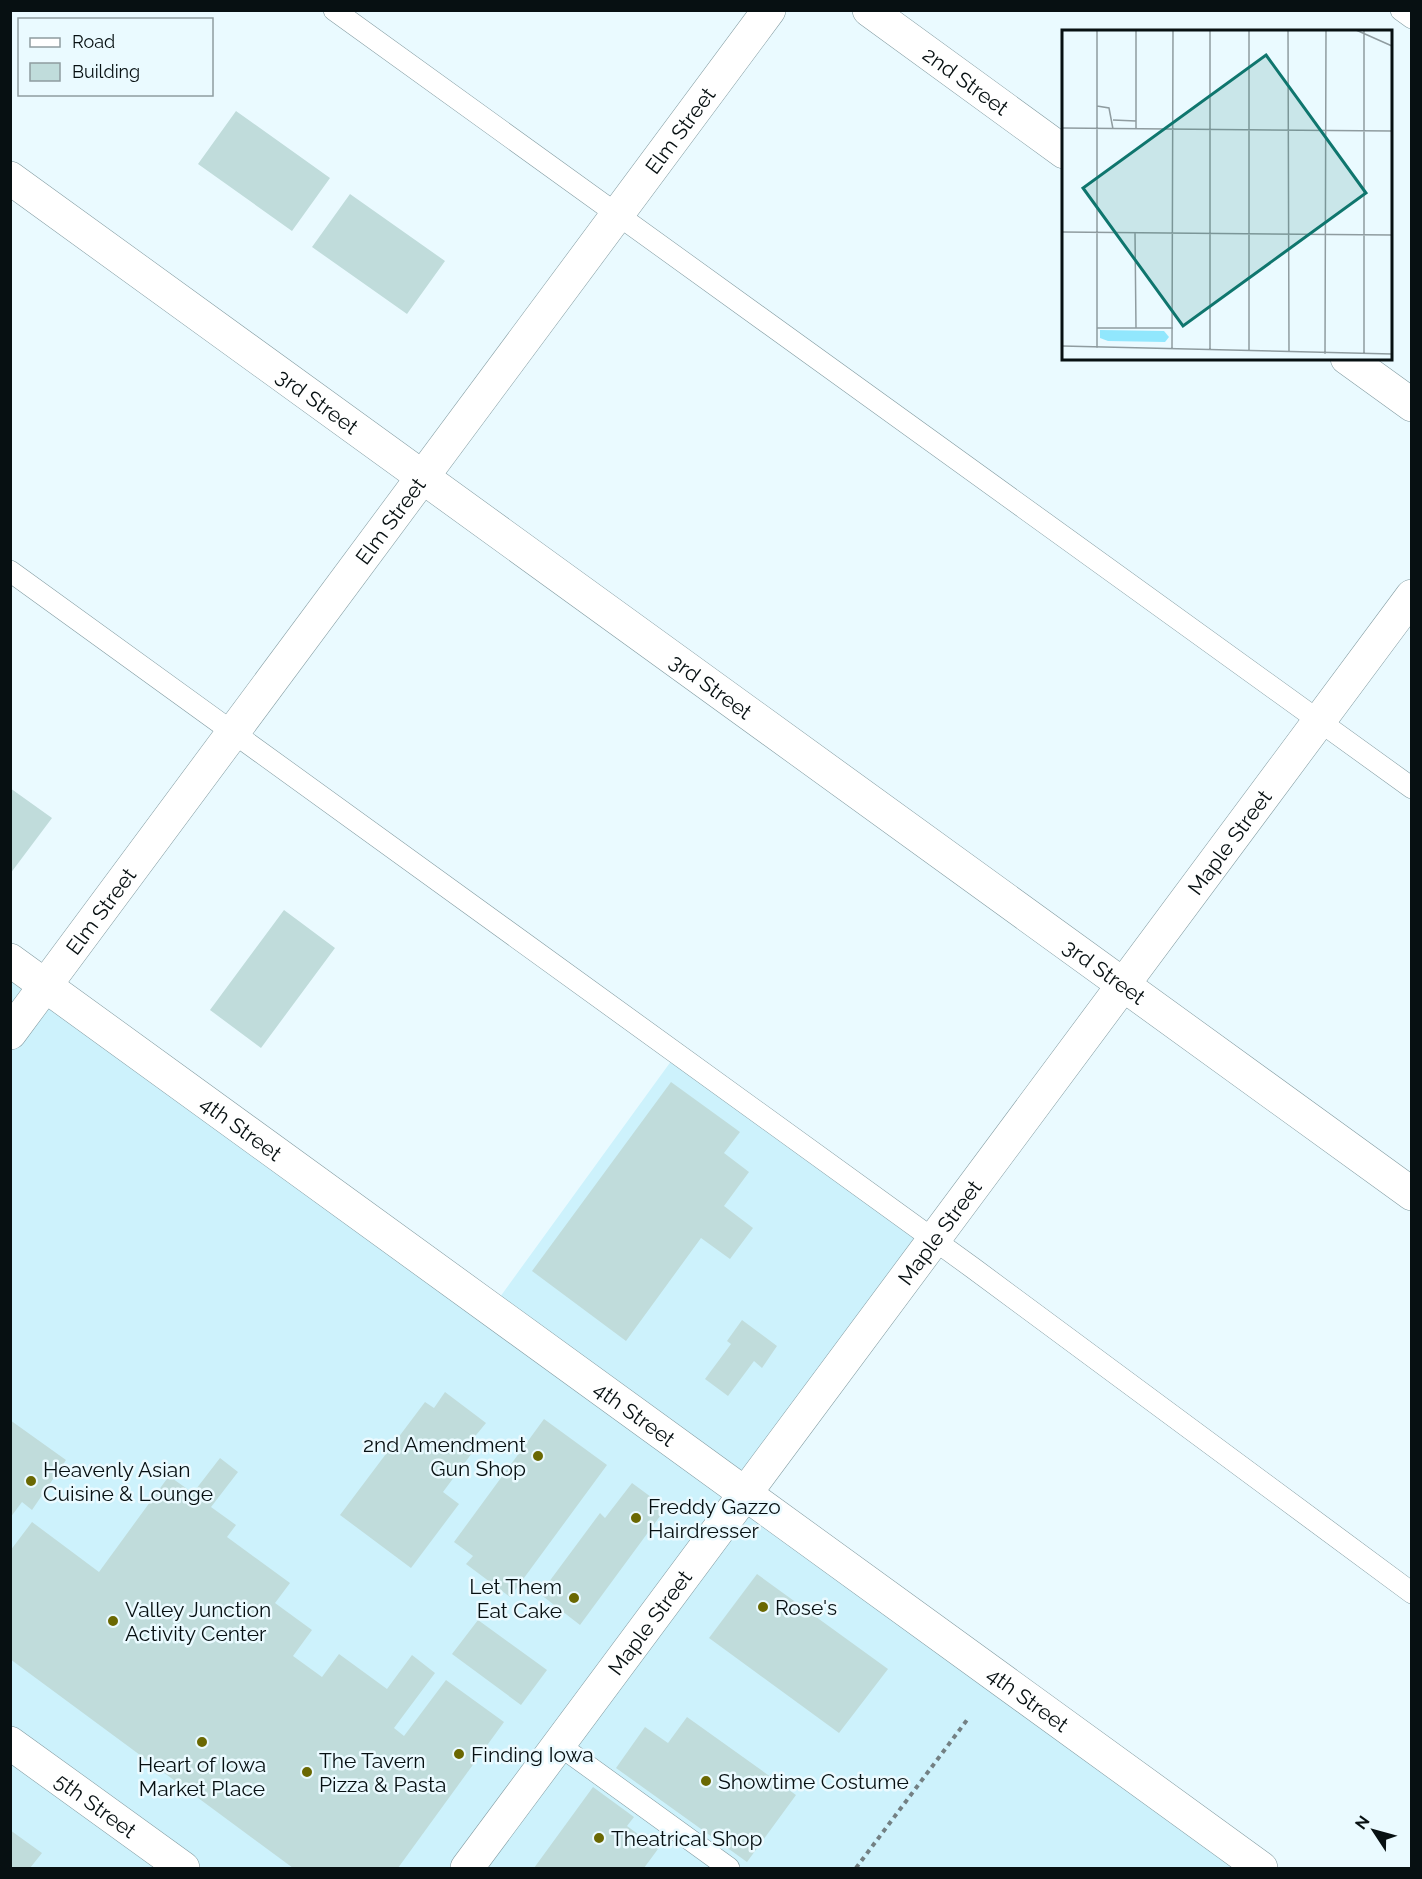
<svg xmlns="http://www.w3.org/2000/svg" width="1422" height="1879" viewBox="0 0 1422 1879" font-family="Raleway,sans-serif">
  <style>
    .built { fill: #cdf2fc }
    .building { fill: #c0dcdb }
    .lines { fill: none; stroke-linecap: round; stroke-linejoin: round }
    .service-casing { stroke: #829ba1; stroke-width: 22 }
    .minor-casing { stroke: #829ba1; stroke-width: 34 }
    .tertiary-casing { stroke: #829ba1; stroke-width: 34 }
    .path { stroke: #738083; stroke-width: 4; stroke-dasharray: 4.5 4.5; stroke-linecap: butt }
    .service { stroke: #fff; stroke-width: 21 }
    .minor { stroke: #fff; stroke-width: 33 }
    .tertiary { stroke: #fff; stroke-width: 33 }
    .poi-dot { fill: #6a6802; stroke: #eafaff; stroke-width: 2 }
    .labels { text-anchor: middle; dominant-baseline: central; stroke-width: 5; stroke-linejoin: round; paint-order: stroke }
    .street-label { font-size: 21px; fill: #071012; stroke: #eafaff }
    .poi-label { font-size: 21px; fill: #071012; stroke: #eafaff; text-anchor: start }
    .inset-road { fill: none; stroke: #8f9ca0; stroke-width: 1.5 }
    .view { fill: #0f766e; fill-opacity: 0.15; stroke: #0f766e; stroke-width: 3 }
    .inset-edge { fill: none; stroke: #071012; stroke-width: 3 }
  </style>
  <rect width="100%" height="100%" fill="#eafaff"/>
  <path class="built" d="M10,960L492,1308L677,1053L934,1240L746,1493L1261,1868H11Z"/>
  <path class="building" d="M236,111L330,178L292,231L198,164Z
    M350,194L445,261L407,314L312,247Z
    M10,788L52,818L10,874Z
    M284,910L335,948L261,1048L210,1010Z
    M671,1082L740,1132L724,1153L749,1172L724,1206L753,1228L730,1259L701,1238L626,1341L532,1271Z
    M742,1320L777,1346L762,1368L754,1361L728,1396L705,1379L731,1344L727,1341Z
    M445,1392L486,1423L472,1440L478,1445L443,1492L459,1504L411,1568L340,1515L425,1402L434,1408Z
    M544,1419L607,1465L510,1597L466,1564L473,1556L454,1542Z
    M10,1420L66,1460L32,1510L22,1502L10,1518Z
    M220,1458L238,1472L211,1507L236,1525L227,1537L290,1583L275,1603L312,1630L293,1656L322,1677L339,1654L387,1689L412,1655L435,1673L394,1728L404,1736L446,1680L504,1722L398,1868H293L10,1659V1551L32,1522L99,1572L169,1476L193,1493Z
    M632,1483L666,1508L580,1625L540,1594L600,1513L605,1518Z
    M757,1574L888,1669L839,1733L709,1638Z
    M478,1620L547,1670L521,1705L452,1654Z
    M687,1717L796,1795L747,1862L616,1768L645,1727L668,1743Z
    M593,1787L634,1817L627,1826L658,1849L644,1868H534Z
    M10,1830L42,1853L30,1868H10Z"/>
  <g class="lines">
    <defs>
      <path id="service" d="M334,10L1412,788
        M1401,10L1412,18
        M10,571L973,1268L1412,1593
        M559,1745L729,1868"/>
      <g id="minor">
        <path id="s1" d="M869,10L1064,152"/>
        <path id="s2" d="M10,178L1412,1194"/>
        <path d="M1347,358L1412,405"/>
        <path id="s3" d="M10,1033L769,10"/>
        <path id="s4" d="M467,1868L1412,596"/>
      </g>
      <g id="tertiary">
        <path id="s5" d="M10,960L1261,1868"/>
        <path id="s6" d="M10,1743L183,1868"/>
      </g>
    </defs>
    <use href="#service" class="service-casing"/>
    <use href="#minor" class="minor-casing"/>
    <use href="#tertiary" class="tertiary-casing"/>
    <path class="path" d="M856,1868L967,1720"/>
    <use href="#service" class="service"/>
    <use href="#minor" class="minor"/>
    <use href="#tertiary" class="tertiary"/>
  </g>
  <g class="poi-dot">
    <circle cx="538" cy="1456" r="6"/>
    <circle cx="31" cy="1481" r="6"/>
    <circle cx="636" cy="1518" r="6"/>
    <circle cx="574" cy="1598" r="6"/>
    <circle cx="763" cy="1607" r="6"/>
    <circle cx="113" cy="1621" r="6"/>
    <circle cx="202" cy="1742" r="6"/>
    <circle cx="459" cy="1754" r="6"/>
    <circle cx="307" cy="1772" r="6"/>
    <circle cx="706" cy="1781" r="6"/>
    <circle cx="599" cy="1838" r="6"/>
  </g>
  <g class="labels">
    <g class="street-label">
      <text stroke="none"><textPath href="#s1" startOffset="120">2nd Street</textPath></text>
      <text stroke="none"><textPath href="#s3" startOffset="1124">Elm Street</textPath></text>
      <text stroke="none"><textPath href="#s2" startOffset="380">3rd Street</textPath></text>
      <text stroke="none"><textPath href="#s3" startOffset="638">Elm Street</textPath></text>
      <text stroke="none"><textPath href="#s2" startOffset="866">3rd Street</textPath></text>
      <text stroke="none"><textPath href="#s4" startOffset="1278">Maple Street</textPath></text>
      <text stroke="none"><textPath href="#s3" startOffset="152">Elm Street</textPath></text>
      <text stroke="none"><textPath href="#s2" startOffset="1352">3rd Street</textPath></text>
      <text stroke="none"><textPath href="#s5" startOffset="286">4th Street</textPath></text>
      <text stroke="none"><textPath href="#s4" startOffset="792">Maple Street</textPath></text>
      <text stroke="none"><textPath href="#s5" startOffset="772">4th Street</textPath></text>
      <text stroke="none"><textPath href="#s4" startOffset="306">Maple Street</textPath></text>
      <text stroke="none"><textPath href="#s5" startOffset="1258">4th Street</textPath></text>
      <text stroke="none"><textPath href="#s6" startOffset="106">5th Street</textPath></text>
    </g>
    <g class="poi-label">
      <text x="526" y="1444" text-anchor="end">2nd Amendment<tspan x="526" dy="24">Gun Shop</tspan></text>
      <text x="43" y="1469">Heavenly Asian<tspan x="43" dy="24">Cuisine &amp; Lounge</tspan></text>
      <text x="648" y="1506">Freddy Gazzo<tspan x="648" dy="24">Hairdresser</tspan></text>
      <text x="562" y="1586" text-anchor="end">Let Them<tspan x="562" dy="24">Eat Cake</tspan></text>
      <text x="775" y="1607">Rose's</text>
      <text x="125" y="1609">Valley Junction<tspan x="125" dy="24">Activity Center</tspan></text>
      <text x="471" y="1754">Finding Iowa</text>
      <text x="319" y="1760">The Tavern<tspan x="319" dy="24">Pizza &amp; Pasta</tspan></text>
      <text x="202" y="1764" text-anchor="middle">Heart of Iowa<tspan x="202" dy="24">Market Place</tspan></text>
      <text x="718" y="1781">Showtime Costume</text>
      <text x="611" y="1838">Theatrical Shop</text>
    </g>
  </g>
  <g transform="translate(1062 30)">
    <rect width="330" height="330" fill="#eafaff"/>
    <path d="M38,300L102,301L107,307L103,312L46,311L38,308Z" fill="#91e7fd"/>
    <path class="inset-road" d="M187,0V321M226,0L227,322M294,0L330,16M302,0V324M35,76L47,78L51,99M51,90L74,91M0,98L330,101M74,99V0M0,202L330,205M73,203L74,298M35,298H111M0,316L330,324M35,318V0M110,318L111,0M148,319V0M263,324L264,0"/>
    <path class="view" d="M204,25L304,163L121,296L21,158Z"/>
    <rect width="330" height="330" class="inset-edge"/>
  </g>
  <rect width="1422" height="1879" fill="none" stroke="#071012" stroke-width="24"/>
  <rect x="18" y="18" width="195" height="78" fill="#eafaff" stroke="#8f9ca0" stroke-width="1.5"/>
  <rect x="30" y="38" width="30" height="9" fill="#ffffff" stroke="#8f9ca0" stroke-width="1.5"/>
  <text x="72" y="48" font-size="18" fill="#071012">Road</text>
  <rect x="30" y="63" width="30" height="18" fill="#c0dcdb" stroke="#8f9ca0" stroke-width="1.5"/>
  <text x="72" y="78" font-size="18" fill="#071012">Building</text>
  <g transform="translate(1374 1831) rotate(306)" stroke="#eafaff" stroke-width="4.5" paint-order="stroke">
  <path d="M0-4.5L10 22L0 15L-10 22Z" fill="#071012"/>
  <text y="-9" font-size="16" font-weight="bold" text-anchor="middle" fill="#071012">N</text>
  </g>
</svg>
